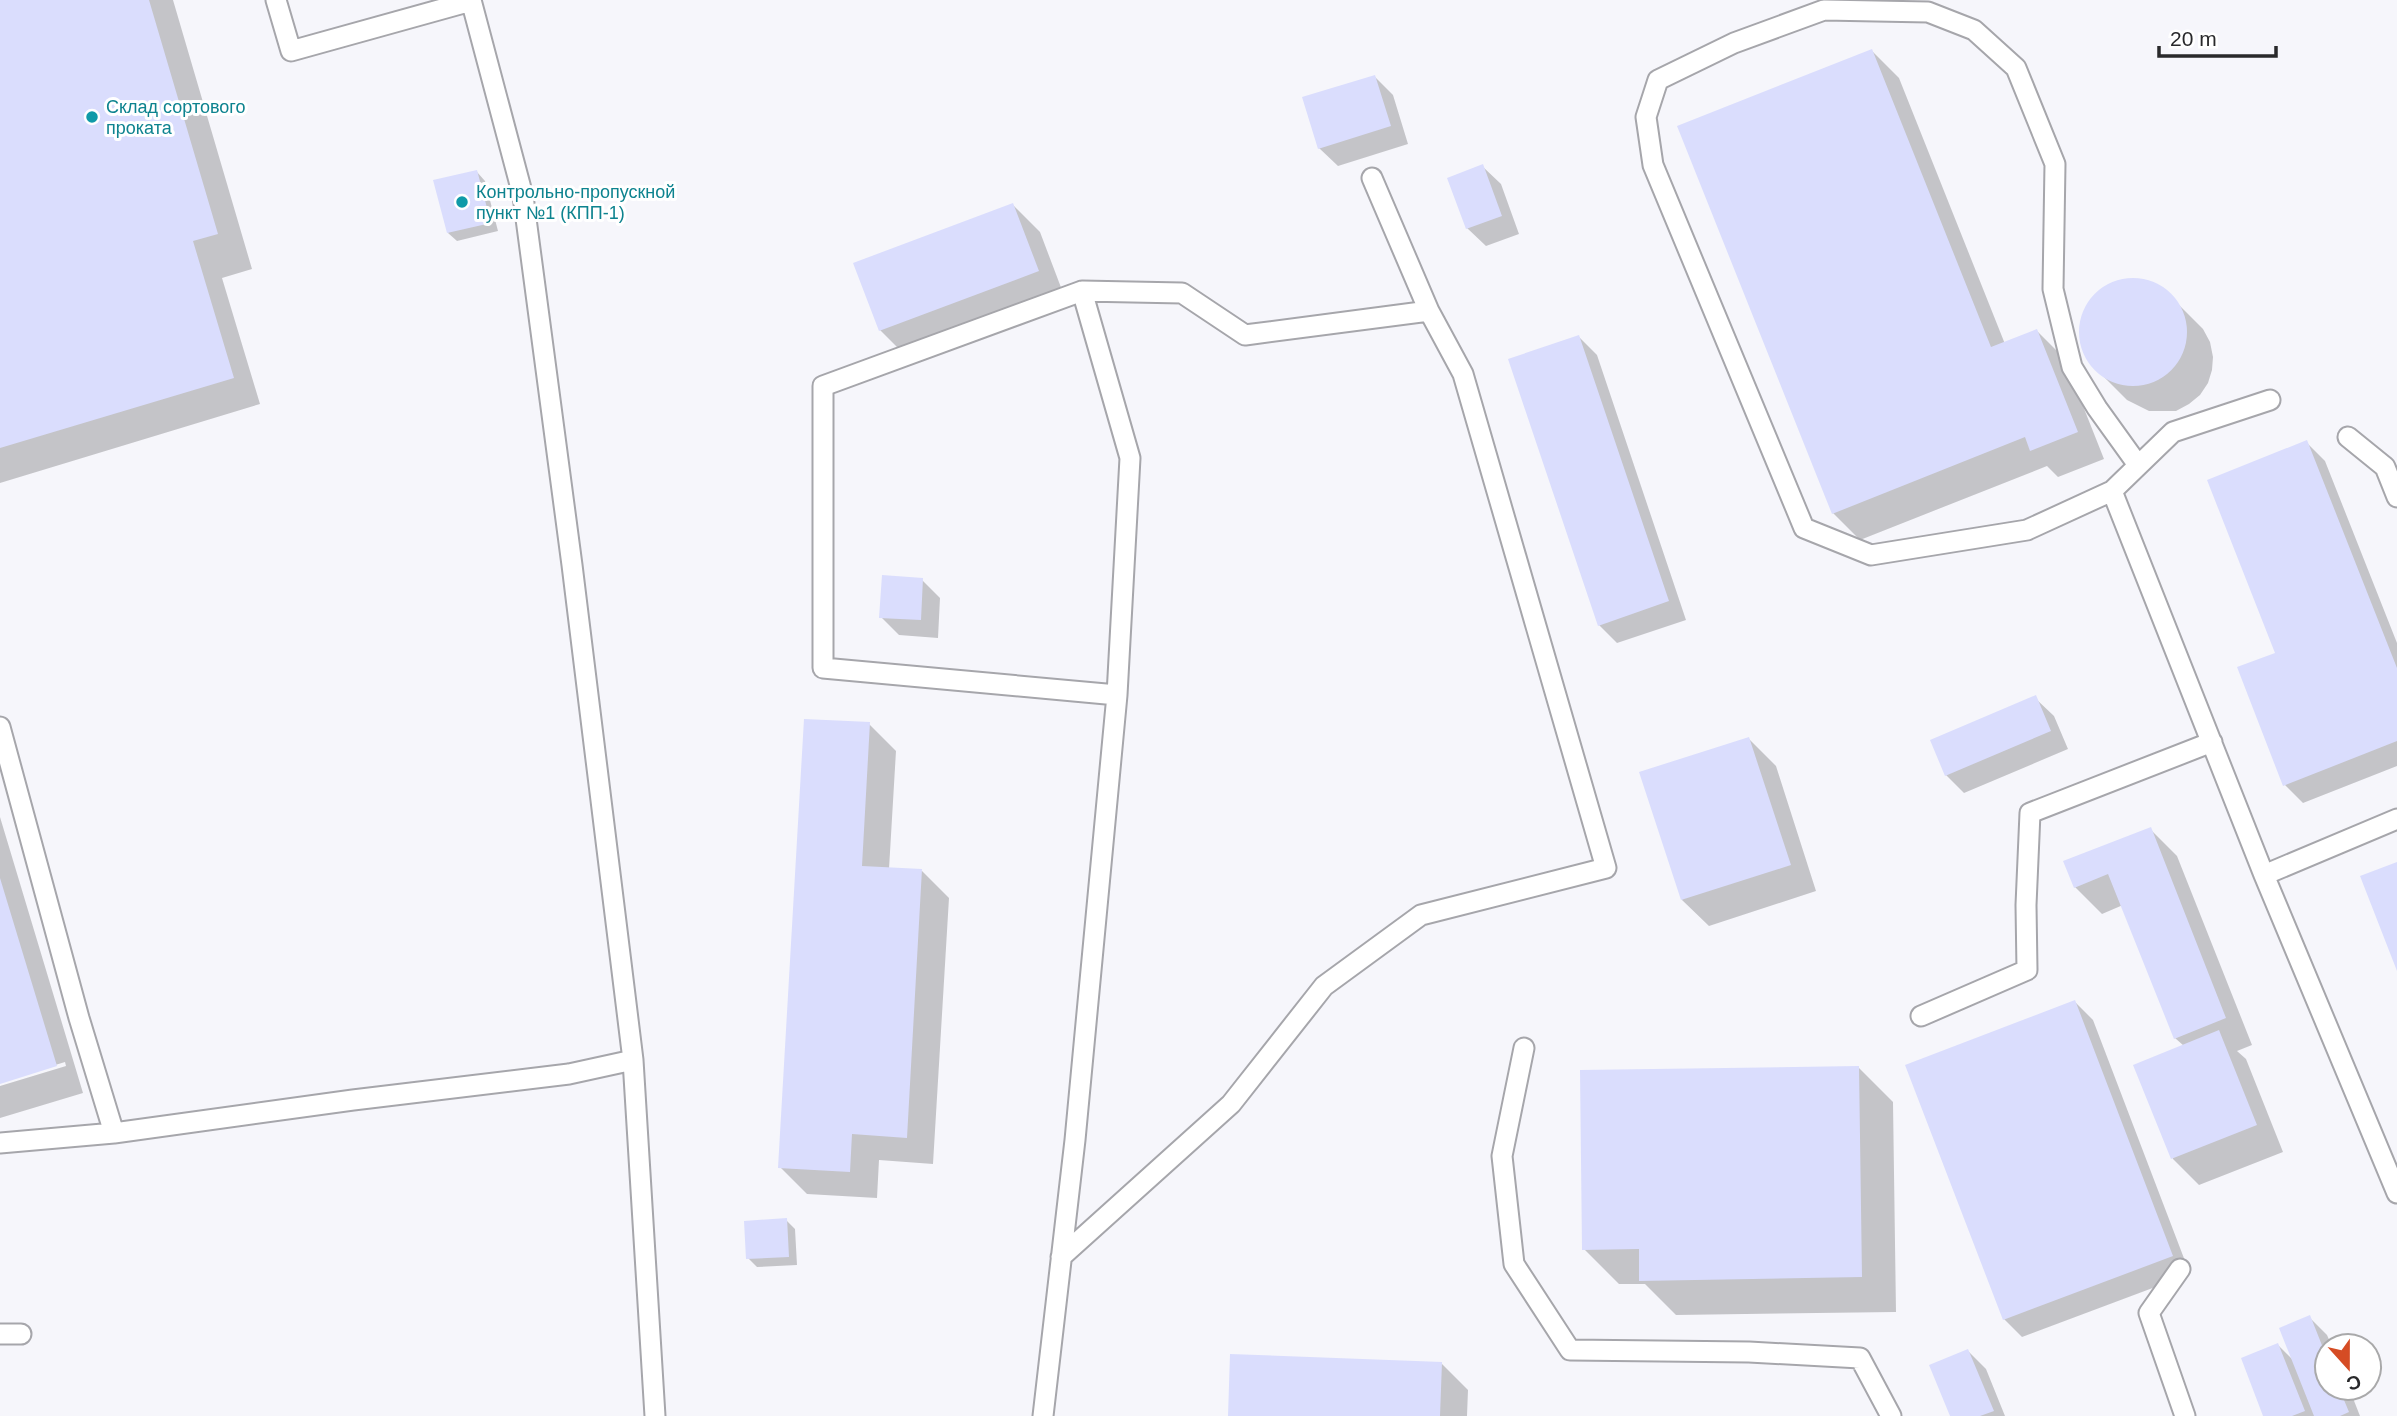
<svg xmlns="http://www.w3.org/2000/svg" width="2397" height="1416" viewBox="0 0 2397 1416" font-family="Helvetica,sans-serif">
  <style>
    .shadow { fill: #0003 }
    .building { fill: #daddfd }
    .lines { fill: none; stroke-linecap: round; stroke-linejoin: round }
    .lane-casing { stroke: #a6a6ab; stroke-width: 23 }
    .lane { stroke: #fff; stroke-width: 19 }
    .culture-dot { fill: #0f9aa8; stroke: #fff; stroke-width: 2.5 }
    .labels { text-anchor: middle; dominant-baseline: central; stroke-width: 6; stroke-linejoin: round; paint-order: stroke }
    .culture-label { font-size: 18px; fill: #0d838f; stroke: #fff; text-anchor: start }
  </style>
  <rect width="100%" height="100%" fill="#f6f6fb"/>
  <path class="shadow" d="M0,0H173L252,269L222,278L260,404L0,483Z
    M1872,51L1899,78L2005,344L2037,331L2064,358L2104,459L2058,477L2047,466L1860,540L1833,513Z
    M1375,77L1393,95L1408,144L1338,166L1319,148Z
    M1482,166L1501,184L1519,234L1486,246L1467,228Z
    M477,172L485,181L498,231L457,241L448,233Z
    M1013,205L1040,232L1065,298L907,357L880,330Z
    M2137,280L2151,283L2165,291L2203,329L2210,342L2213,357L2212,370L2208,383L2200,395L2189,404L2176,411H2149L2127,400L2089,362L2080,337L2081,324L2089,303L2108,286L2121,281Z
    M1579,337L1597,355L1686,620L1617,643L1599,625Z
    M2307,443L2325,461L2397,643V766L2303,803L2285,785L2278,654Z
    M922,580L940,598L938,638L899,635L881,617Z
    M2035,698L2054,716L2068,749L1964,793L1946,775Z
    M869,724L896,751L889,869L922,871L949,898L933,1164L879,1160L877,1198L807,1194L780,1167Z
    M1749,739L1776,766L1816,891L1709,926L1682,900Z
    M0,817L83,1093L0,1118V1086L66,1066L65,1062L0,1082Z
    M2150,829L2177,856L2252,1045L2237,1051L2246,1059L2283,1152L2199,1185L2173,1159L2135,1066L2184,1046L2175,1038L2123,905L2102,914L2075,887Z
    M2075,1002L2093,1020L2190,1274L2022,1337L2004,1319Z
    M1858,1067L1893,1102L1896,1312L1676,1315L1645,1284H1619L1584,1249Z
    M786,1220L795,1229L797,1265L757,1267L748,1258Z
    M2309,1317L2327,1335L2332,1346H2327V1388H2349L2360,1416H2265L2278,1345L2294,1361Z
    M1968,1351L1986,1369L2005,1416H1952Z
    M1441,1363L1468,1390L1467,1416H1230Z"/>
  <path class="building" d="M0,0H149L218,234L193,241L234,378L0,448Z
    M1872,49L1991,347L2037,329L2078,432L2030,451L2025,437L1832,514L1677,126Z
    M1375,75L1391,126L1318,149L1302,97Z
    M1483,164L1502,216L1466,229L1447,178Z
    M477,170L491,223L447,233L433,180Z
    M1013,203L1039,271L879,331L853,263Z
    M2079 332a54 54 0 1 1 108 0a54 54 0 1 1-108 0Z
    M1579,335L1669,601L1598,626L1508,359Z
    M2307,440L2397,668V741L2283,786L2237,667L2275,653L2207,480Z
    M882,575L923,578L921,620L879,618Z
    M2036,695L2051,731L1945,776L1930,740Z
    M804,719L870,722L862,866L922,869L907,1138L852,1134L850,1172L778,1168Z
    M1749,737L1791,865L1681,900L1639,772Z
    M2151,827L2226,1018L2174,1039L2108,874L2074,888L2063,861Z
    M2397,862V971L2360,876Z
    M0,878L57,1066L0,1084Z
    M2075,1000L2173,1256L2003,1320L1905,1065Z
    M2219,1030L2257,1125L2171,1159L2133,1065Z
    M1859,1066L1862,1277L1639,1281V1249L1582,1250L1580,1070Z
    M787,1218L789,1257L746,1259L744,1221Z
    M2310,1315L2327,1358V1388H2339L2349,1412L2340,1416H2314L2279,1328Z
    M2278,1343L2305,1411L2292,1416H2263L2241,1358Z
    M1968,1349L1994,1411L1980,1416H1950L1929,1365Z
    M1230,1354L1442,1362L1440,1416H1228Z"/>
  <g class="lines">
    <defs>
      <path id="lane" d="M276,0L291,51L471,1
        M471,0L523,196L572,565L633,1060L655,1416
        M1082,291L1182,293L1245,335L1429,311L1372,178
        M2270,400L2173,432L2112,491L2264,875L2397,1193
        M2348,437L2385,467L2397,497
        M2112,491L2027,530L1871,555L1804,528L1653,165L1646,117L1658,80L1734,43L1824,10L1928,12L1974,30L2016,68L2055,164L2053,289L2072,367L2097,408L2138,465
        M0,727L79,1018L114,1133L353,1100L569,1074L633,1060
        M2264,875L2397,819
        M1921,1016L2027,970L2026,905L2030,813L2212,742
        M1524,1048L1502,1156L1514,1264L1570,1350L1749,1352L1860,1358L1891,1416
        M0,1143L114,1133
        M1061,1257L1231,1104L1324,986L1421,915L1606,868L1463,374L1429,311
        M2180,1269L2149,1313L2185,1416
        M0,1334H21
        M1043,1416L1075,1140L1117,695L1130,458L1082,291L823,386V668L1117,695"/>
    </defs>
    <use href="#lane" class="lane-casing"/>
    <use href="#lane" class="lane"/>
  </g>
  <g class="culture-dot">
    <circle cx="92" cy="117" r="7"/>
    <circle cx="462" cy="202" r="7"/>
  </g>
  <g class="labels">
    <g class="culture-label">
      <text x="106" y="107">Склад сортового<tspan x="106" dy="21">проката</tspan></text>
      <text x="476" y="192">Контрольно-пропускной<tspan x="476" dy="21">пункт №1 (КПП-1)</tspan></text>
    </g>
  </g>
  <g transform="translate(2348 1367) rotate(159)"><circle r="33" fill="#ffffff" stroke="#a9a9aa" stroke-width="2"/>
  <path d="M0-5L12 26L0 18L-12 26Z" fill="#d54c24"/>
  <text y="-10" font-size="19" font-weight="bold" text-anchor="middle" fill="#29292b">С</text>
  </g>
  <path d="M2159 46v10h117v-10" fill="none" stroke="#29292b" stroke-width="3.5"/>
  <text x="2170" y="46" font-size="21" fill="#29292b" stroke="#ffffff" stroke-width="5" paint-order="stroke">20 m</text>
</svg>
